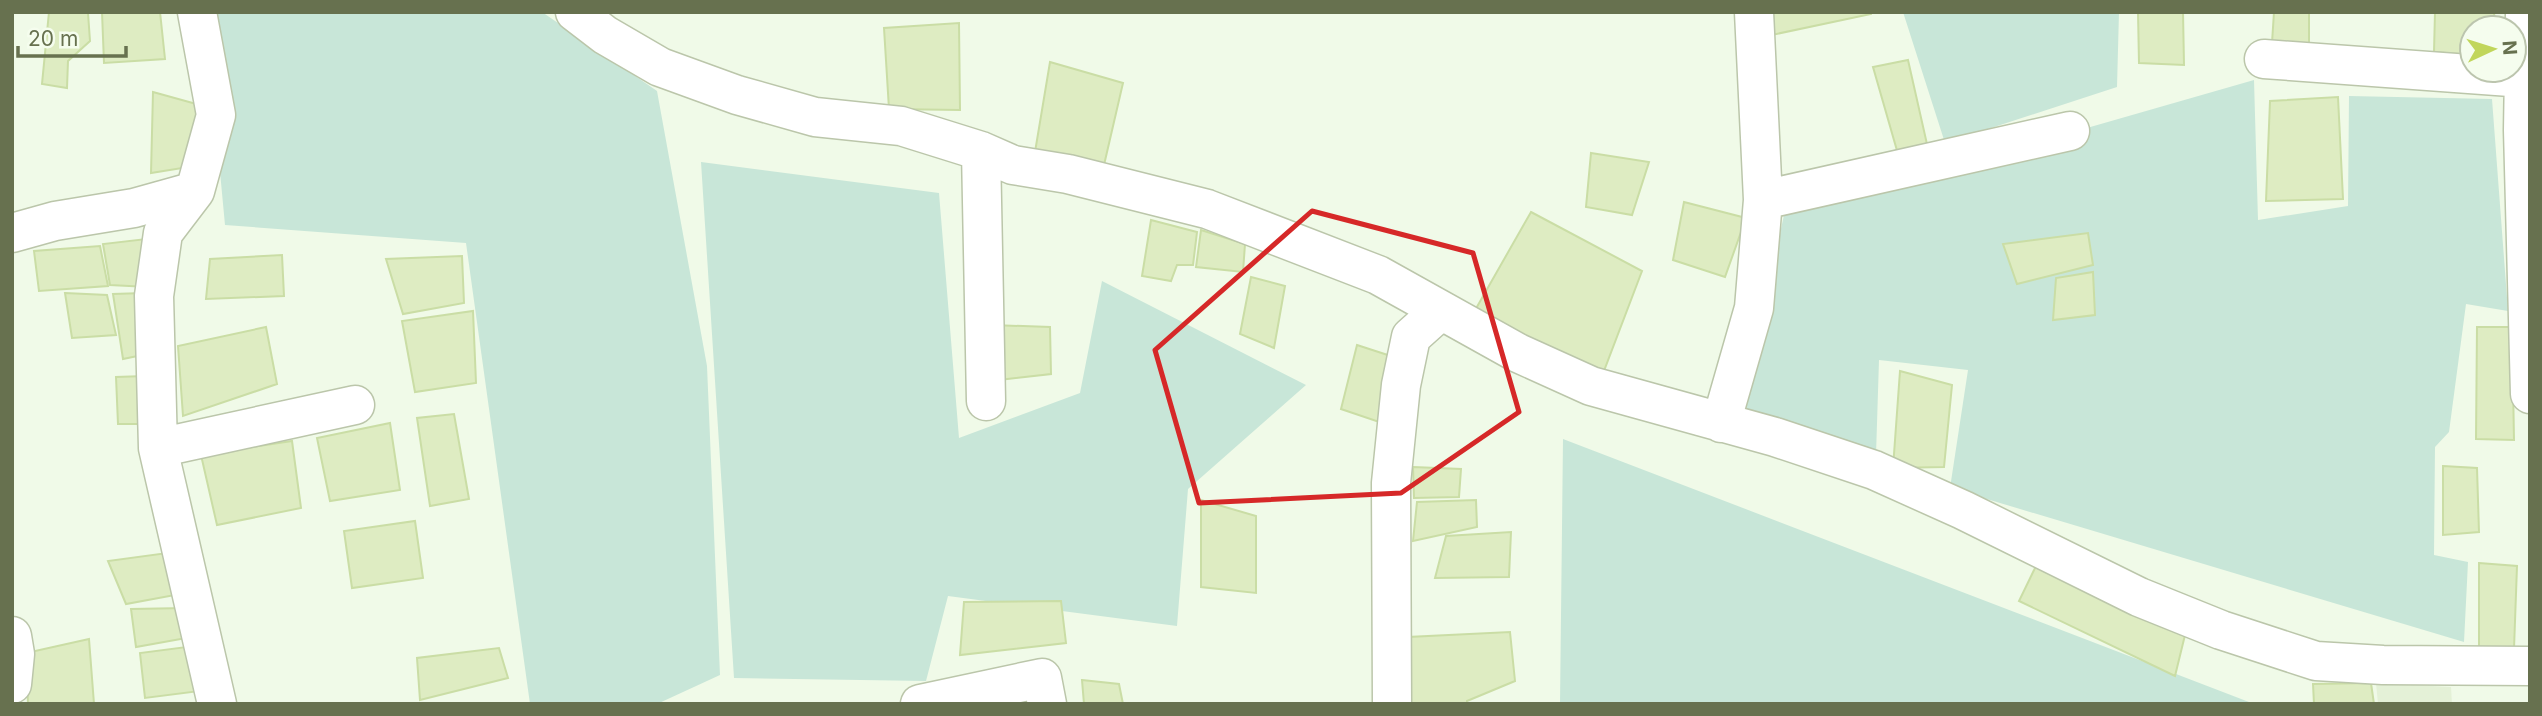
<svg xmlns="http://www.w3.org/2000/svg" width="2542" height="716" viewBox="0 0 2542 716" font-family="Inter,sans-serif">
  <style>
    .residential { fill: #e4f1d7 }
    .green { fill: #c8e6d8 }
    .building { fill: #deecc2; stroke: #cadda5; stroke-width: 2 }
    .lines { fill: none; stroke-linecap: round; stroke-linejoin: round }
    .minor-casing { stroke: #bbc6aa; stroke-width: 41 }
    .minor { stroke: #fff; stroke-width: 38 }
    .marked { fill: none; stroke: #d62828; stroke-width: 5; stroke-linejoin: round }
  </style>
  <rect width="100%" height="100%" fill="#f0fae8"/>
  <path class="residential" d="M2376,683L2451,687L2452,704H2378Z"/>
  <path class="green" d="M205,12H542L657,91L707,366L720,675L657,704H530L466,243L225,225Z
    M1903,12H2119L2117,87L1945,143Z
    M2254,80L2258,220L2348,206L2349,96L2492,99L2508,311L2466,304L2449,432L2435,447L2434,555L2468,562L2464,642L1950,488L1968,370L1879,360L1876,455L1740,417L1784,215Z
    M701,162L939,193L959,438L1080,393L1102,281L1306,385L1188,489L1177,626L948,596L926,681L734,678Z
    M1563,439L2249,702V704H1560Z"/>
  <path class="building" d="M49,12L88,13L90,41L68,61L67,88L42,84Z
    M102,12H160L165,59L104,63Z
    M1762,12H1871V14L1762,37Z
    M2138,12H2183L2184,65L2139,63Z
    M2274,12H2309V45L2272,43Z
    M2435,12H2494L2495,28H2472V55L2434,52Z
    M959,23L960,110L889,109L884,28Z
    M1908,60L1929,153L1900,161L1873,67Z
    M1050,62L1123,83L1104,165L1035,152Z
    M153,92L200,105L195,166L151,173Z
    M2338,97L2343,199L2266,201L2270,101Z
    M1591,153L1649,162L1632,215L1586,207Z
    M1684,202L1746,218L1725,277L1673,260Z
    M1531,212L1642,271L1602,376L1474,312Z
    M1151,220L1197,232L1193,265H1177L1171,281L1142,276Z
    M1201,230L1245,244L1243,272L1196,267Z
    M2088,233L2093,265L2017,284L2003,244Z
    M146,239L148,287L110,285L103,244Z
    M100,246L108,286L39,291L34,251Z
    M282,255L284,296L206,299L210,259Z
    M462,256L464,303L403,314L386,259Z
    M2093,272L2095,315L2053,320L2056,278Z
    M1251,277L1285,286L1274,348L1240,334Z
    M65,293L107,295L116,335L72,338Z
    M144,293L152,353L123,359L113,294Z
    M473,311L476,383L415,392L402,321Z
    M992,325L1050,327L1051,374L990,381Z
    M266,327L277,384L183,416L178,346Z
    M2477,327H2512L2514,440L2476,439Z
    M1357,345L1400,359L1388,425L1341,409Z
    M1900,371L1952,385L1944,467L1893,468Z
    M145,376L149,424H118L116,377Z
    M454,414L469,499L430,506L417,418Z
    M390,423L400,490L330,501L317,438Z
    M292,441L301,508L217,525L201,455Z
    M2443,466L2477,468L2479,532L2443,535Z
    M1413,467L1461,469L1459,497L1414,498Z
    M1201,500L1256,516V593L1201,587Z
    M1476,500L1477,527L1413,541L1417,502Z
    M415,521L423,578L352,588L344,531Z
    M1511,532L1509,577L1435,578L1446,536Z
    M167,553L175,595L126,604L108,561Z
    M2479,563L2517,566L2514,649L2479,652Z
    M2036,566L2185,635L2175,676L2019,601Z
    M1061,601L1066,643L960,655L964,602Z
    M186,608L192,637L136,647L131,609Z
    M1510,632L1515,681L1467,701V704H1409L1408,637Z
    M89,639L94,704H28L26,653Z
    M194,646L200,691L145,698L140,653Z
    M499,648L508,678L420,700L417,658Z
    M1082,680L1119,684L1123,704H1084Z
    M2371,683L2374,704H2314L2313,684Z"/>
  <g class="lines">
    <defs>
      <path id="minor" d="M197,12L216,115L195,191L163,233L154,296L158,448L217,704
        M575,12L605,35L660,67L737,95L815,117L901,126L981,151L1013,165L1068,174L1207,209L1378,275L1518,353L1591,386L1775,437L1874,470L1963,510L2139,597L2221,630L2316,661L2383,665L2530,666
        M2525,12L2523,130L2530,394
        M2264,59L2524,78
        M981,151L986,401
        M1763,200L2070,131
        M12,233L55,221L134,208L195,191
        M1721,423L1754,308L1763,200L1754,12
        M158,448L355,405
        M12,636L15,654L12,684
        M920,704L1042,678L1047,704
        M1392,704L1391,483L1401,385L1411,337L1440,311"/>
    </defs>
    <use href="#minor" class="minor-casing"/>
    <use href="#minor" class="minor"/>
  </g>
  <path class="marked" d="M1312,211L1473,253L1519,412L1401,493L1199,503L1155,350Z"/>
  <rect width="2542" height="716" fill="none" stroke="#67714f" stroke-width="28"/>
  <g transform="translate(2493 49) rotate(86)"><circle r="33" fill="#f5fdee" stroke="#bcc5ae" stroke-width="2"/>
  <path d="M0-5L12 26L0 18L-12 26Z" fill="#c1d65b"/>
  <text y="-10" font-size="19" font-weight="bold" text-anchor="middle" fill="#67714f">N</text>
  </g>
  <path d="M18 46v10h108v-10" fill="none" stroke="#67714f" stroke-width="3.5"/>
  <text x="28" y="46" font-size="21" fill="#67714f" stroke="#f5fdee" stroke-width="5" paint-order="stroke">20 m</text>
</svg>
